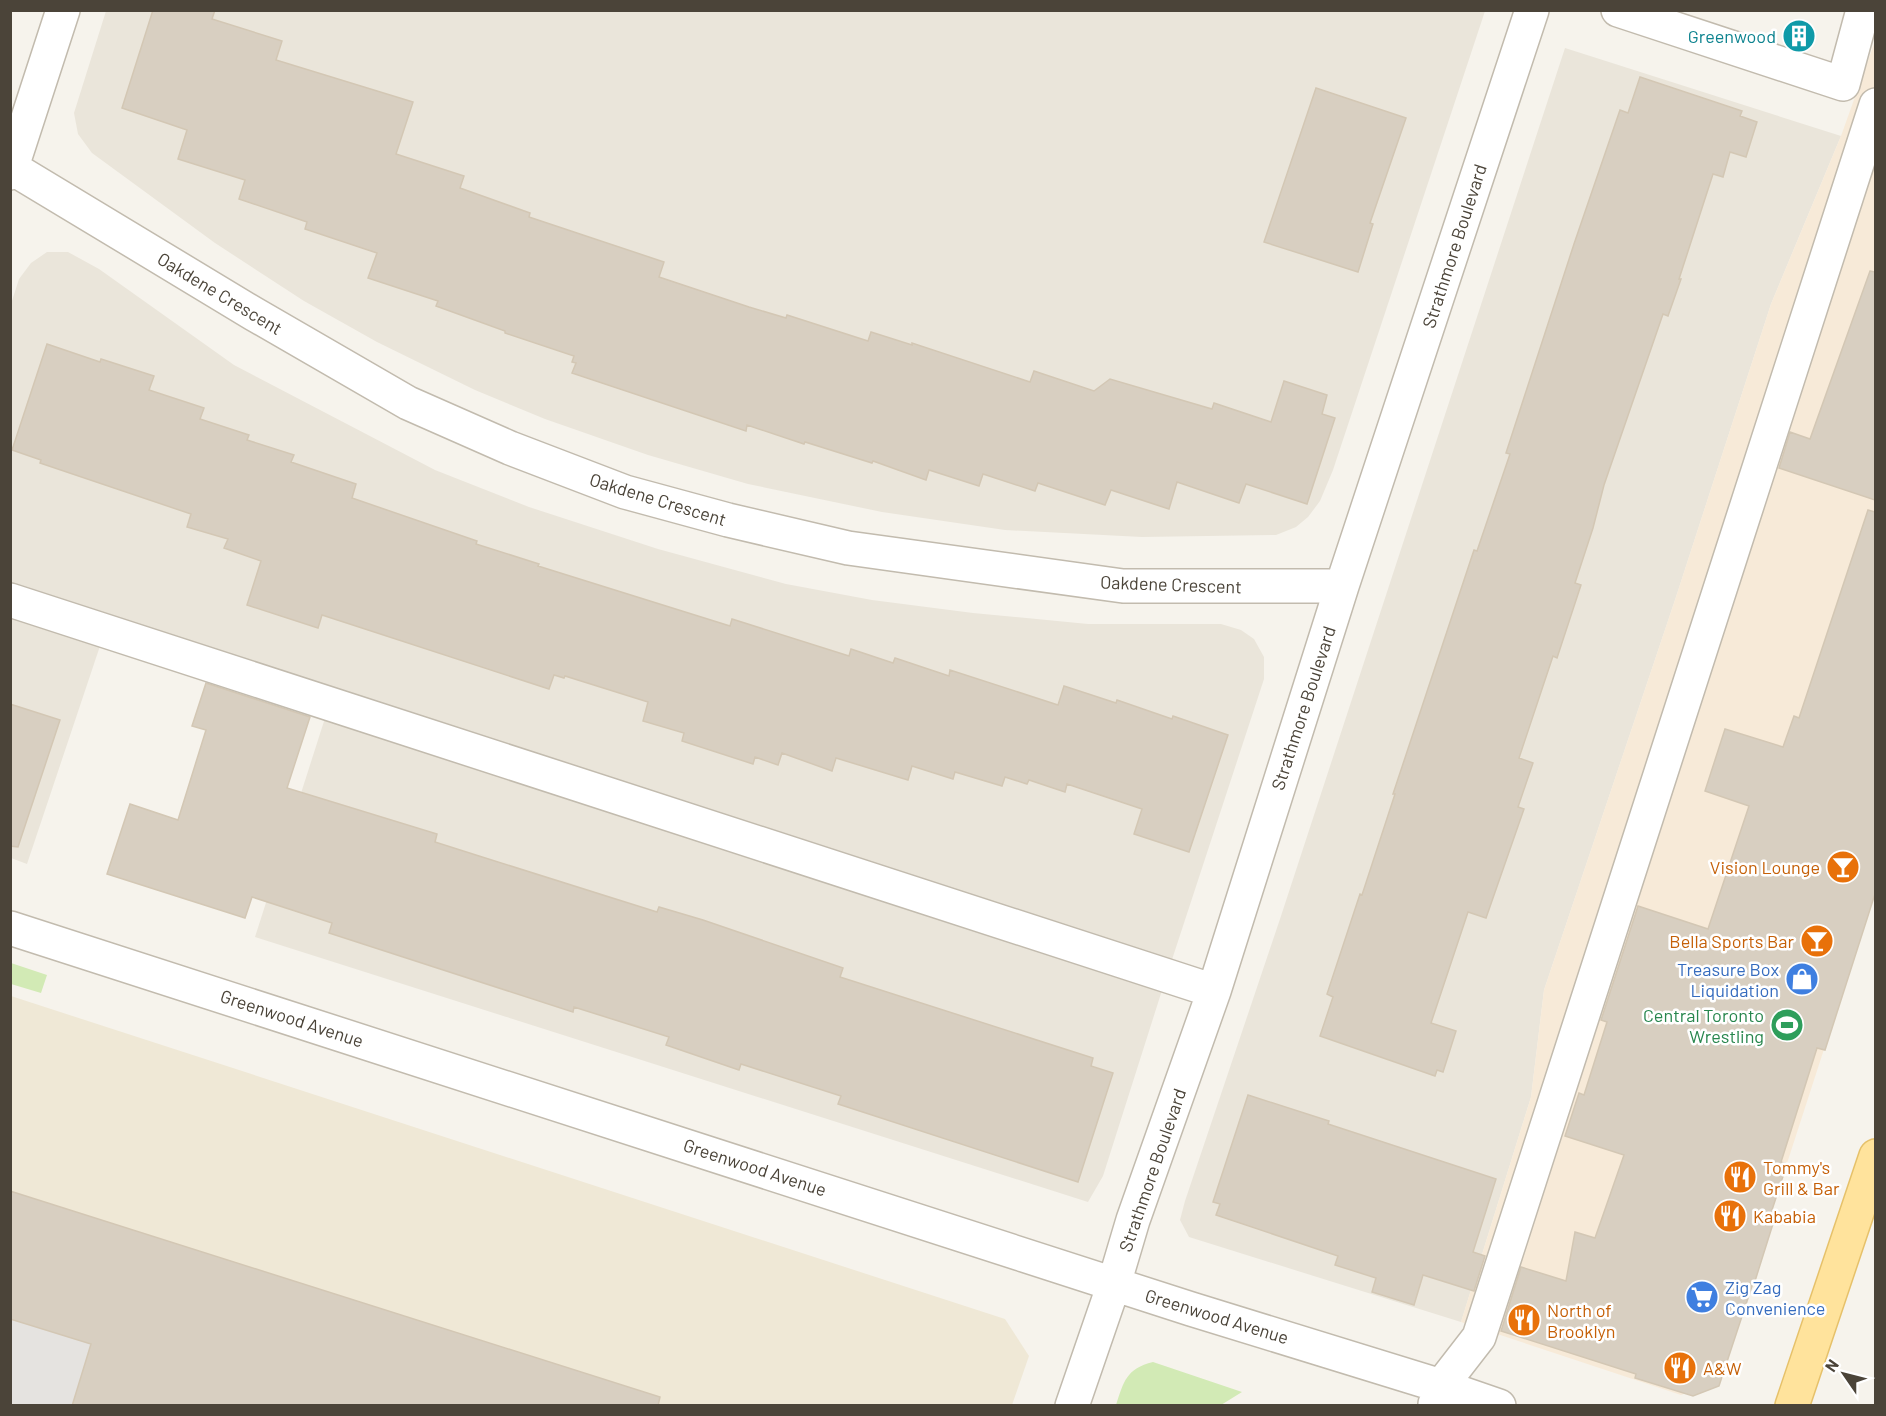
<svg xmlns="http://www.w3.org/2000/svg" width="1886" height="1416" viewBox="0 0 1886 1416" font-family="Barlow,sans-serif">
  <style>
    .residential { fill: #eae5da }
    .commercial { fill: #f7ead8 }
    .education { fill: #efe8d6 }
    .green { fill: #d2eab5 }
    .parking { fill: #e5e3e0 }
    .building { fill: #d8cfc1; stroke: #d3c7b4; stroke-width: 1.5 }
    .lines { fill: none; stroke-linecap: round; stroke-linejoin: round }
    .minor-casing { stroke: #c2bbae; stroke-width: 36 }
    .major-casing { stroke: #e6c16a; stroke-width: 36 }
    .minor { stroke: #fff; stroke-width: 33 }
    .major { stroke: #ffe39c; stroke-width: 33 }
    .labels { text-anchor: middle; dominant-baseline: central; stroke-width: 5; stroke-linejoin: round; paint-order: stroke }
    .culture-label { font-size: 18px; fill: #0d838f; stroke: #fff; text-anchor: end }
    .street-label { font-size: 18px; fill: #4b4439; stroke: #fff }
    .food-label { font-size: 18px; fill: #c56008; stroke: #fff; text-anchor: start }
    .shop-label { font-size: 18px; fill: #366cbe; stroke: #fff; text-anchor: end }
    .leisure-label { font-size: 18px; fill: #27864d; stroke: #fff; text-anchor: end }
  </style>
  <rect width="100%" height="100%" fill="#f6f3ec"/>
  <path class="residential" d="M106,11H1485L1333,470L1320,501L1308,517L1296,527L1276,535L1142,537L1005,530L882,512L748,484L648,455L545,419L475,390L377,342L304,301L215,243L92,153L78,134L74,113Z
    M1565,48L1841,136L1771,304L1676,597L1544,990L1531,1097L1461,1322L1189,1237L1180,1220L1185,1201L1281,916Z
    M47,252H68L99,269L234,365L435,470L529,507L658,549L786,584L872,600L973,613L1088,624H1221L1241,630L1254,639L1264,657V679L1164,984L1103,1176L1088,1202L255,937L326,715L101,643L27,864L11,858V304L19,279L31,263Z"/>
  <path class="commercial" d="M1875,41V892L1716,1382L1681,1395L1461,1322L1531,1097L1544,990L1676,597L1771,304L1841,136Z"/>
  <path class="education" d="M11,996L1005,1319L1029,1356L1012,1405L11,1406Z"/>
  <path class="green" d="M11,963L47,975L41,993L11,984Z
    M1153,1362L1242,1392L1221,1405H1116C1124,1381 1126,1369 1153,1362Z"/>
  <path class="parking" d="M10,1319L91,1344L72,1405H11Z"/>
  <path class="building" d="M153,10H215L212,19L282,41L276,60L413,102L396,154L464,176L460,188L530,213L529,217L664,262L659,277L749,307L786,318L787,315L868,341L871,332L912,345V343L1030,382L1034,371L1094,391L1110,379L1212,409L1214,403L1271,422L1284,381L1327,395L1322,414L1335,418L1307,504L1246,484L1239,503L1177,482L1169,509L1111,490L1105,505L1038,483L1035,491L983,474L979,486L929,470L926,480L873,461L872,463L805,442L804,444L747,425L746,431L572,373L576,363L572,362L574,356L505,333V331L436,306L438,301L368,278L377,253L305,229L307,222L239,199L245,180L178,159L187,130L122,108Z
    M1640,77L1742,111L1740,116L1757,122L1746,157L1730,152L1723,177L1713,174L1679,279H1681L1668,316L1663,314L1604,485L1593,528L1575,583L1581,585L1557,658L1553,656L1519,758L1533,763L1518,807L1524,809L1486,918L1468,912L1431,1023L1456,1031L1443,1072L1437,1070L1435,1076L1320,1036L1333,997L1327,994L1360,894L1362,895L1395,794H1393L1474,550L1477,551L1510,454L1506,453L1574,244L1620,110L1628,113Z
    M1316,88L1406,118L1370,223L1373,224L1358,272L1264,242Z
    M1870,271L1875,272V500L1779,468L1790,432L1810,439Z
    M47,344L100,362L101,359L154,376L149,390L204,408L200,419L249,435L247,440L294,455L291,462L356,484L352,498L477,541L476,544L539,564L538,566L730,626L732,619L849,656L851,649L893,663L895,658L949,676L950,670L1058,705L1064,686L1116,703L1117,700L1172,719L1173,716L1228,735L1189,852L1134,834L1142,809L1067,784L1065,792L1029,780L1027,784L1005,777L1002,786L955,772L953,779L912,766L908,780L836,758L832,771L782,753L778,765L755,757L753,764L682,741L684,733L643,721L648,702L565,676L564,678L554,675L549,689L322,615L318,628L247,605L261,561L224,548L228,539L187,527L191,514L40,463L41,460L12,450Z
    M1868,510L1875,512V894L1825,1050L1817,1048L1781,1162L1787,1164L1772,1210L1777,1211L1755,1281L1754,1280L1719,1386L1693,1396L1635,1378L1636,1374L1501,1331L1521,1267L1566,1281L1575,1232L1595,1238L1624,1155L1565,1136L1579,1093L1584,1095L1607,1022L1601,1020L1638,906L1708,929L1749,806L1705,791L1725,729L1783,747L1794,716L1799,718Z
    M206,683L310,717L287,788L437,834L435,842L479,856L657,912L659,907L703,920L843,968L840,977L1093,1058L1091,1066L1113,1073L1078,1182L838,1104L841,1096L741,1064L739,1070L666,1045L669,1037L574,1007L573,1012L329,933L332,923L252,897L245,918L107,874L130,804L178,820L206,730L192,726Z
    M10,704L60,720L18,847L10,846Z
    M1248,1095L1329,1121L1328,1124L1496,1179L1473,1252L1485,1256L1474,1291L1423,1275L1414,1305L1372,1292L1376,1278L1335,1265L1338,1256L1216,1215L1220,1204L1213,1202Z
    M10,1191L660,1397L658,1406H72L91,1344L10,1319Z"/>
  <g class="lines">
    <defs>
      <path id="minor" d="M1618,10L1843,84L1863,10
        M12,168L254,314L408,403L510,448L625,492L728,520L848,548L1123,586H1342
        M10,173L63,10
        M10,600L1214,991
        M10,928L1191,1309L1441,1386L1499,1406
        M1435,1404L1441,1386L1479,1337L1876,105
        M1072,1406L1114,1284L1133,1220L1214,991L1342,586L1532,10"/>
      <path id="major" d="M1792,1406L1876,1156"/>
    </defs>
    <use href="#minor" class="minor-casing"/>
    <use href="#major" class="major-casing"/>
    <use href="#minor" class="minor"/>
    <use href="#major" class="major"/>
  </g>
  <defs>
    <symbol id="building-disc" viewBox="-11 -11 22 22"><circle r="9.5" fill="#0f9aa8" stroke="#fff"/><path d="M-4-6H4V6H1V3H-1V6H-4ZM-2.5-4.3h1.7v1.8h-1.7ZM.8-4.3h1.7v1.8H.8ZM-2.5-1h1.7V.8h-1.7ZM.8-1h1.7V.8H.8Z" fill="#fff"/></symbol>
    <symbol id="bar-disc" viewBox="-11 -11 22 22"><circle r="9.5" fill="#e8710a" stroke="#fff"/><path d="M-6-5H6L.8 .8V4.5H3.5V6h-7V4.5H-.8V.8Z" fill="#fff"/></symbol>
    <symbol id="shop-disc" viewBox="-11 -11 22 22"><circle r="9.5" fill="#3f7fe0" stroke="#fff"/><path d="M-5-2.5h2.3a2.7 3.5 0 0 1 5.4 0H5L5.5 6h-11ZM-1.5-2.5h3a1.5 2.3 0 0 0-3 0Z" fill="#fff"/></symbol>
    <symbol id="stadium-disc" viewBox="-11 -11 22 22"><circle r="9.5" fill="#2e9e5b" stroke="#fff"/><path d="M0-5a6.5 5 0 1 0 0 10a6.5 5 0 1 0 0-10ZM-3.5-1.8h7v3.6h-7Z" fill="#fff"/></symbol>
    <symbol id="restaurant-disc" viewBox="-11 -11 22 22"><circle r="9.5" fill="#e8710a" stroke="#fff"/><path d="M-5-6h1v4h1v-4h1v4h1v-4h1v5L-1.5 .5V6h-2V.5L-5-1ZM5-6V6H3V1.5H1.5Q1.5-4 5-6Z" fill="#fff"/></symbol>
    <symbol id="supermarket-disc" viewBox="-11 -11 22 22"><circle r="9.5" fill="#3f7fe0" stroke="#fff"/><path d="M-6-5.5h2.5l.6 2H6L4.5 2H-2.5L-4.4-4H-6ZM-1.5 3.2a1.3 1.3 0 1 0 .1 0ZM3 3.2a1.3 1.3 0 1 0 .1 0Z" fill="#fff"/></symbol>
  </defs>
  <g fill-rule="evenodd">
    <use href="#building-disc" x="1780" y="17" width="38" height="38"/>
    <use href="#bar-disc" x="1824" y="848" width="38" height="38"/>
    <use href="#bar-disc" x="1798" y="922" width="38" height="38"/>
    <use href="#shop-disc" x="1783" y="960" width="38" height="38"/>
    <use href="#stadium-disc" x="1768" y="1006" width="38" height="38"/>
    <use href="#restaurant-disc" x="1721" y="1158" width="38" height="38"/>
    <use href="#restaurant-disc" x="1711" y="1197" width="38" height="38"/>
    <use href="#supermarket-disc" x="1683" y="1278" width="38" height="38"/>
    <use href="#restaurant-disc" x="1505" y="1301" width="38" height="38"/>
    <use href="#restaurant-disc" x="1661" y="1349" width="38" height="38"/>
  </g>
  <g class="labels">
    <g class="culture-label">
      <text x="1776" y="36">Greenwood</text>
    </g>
    <g class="street-label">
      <text transform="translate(1454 246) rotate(-72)">Strathmore Boulevard</text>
      <text transform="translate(220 293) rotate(31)">Oakdene Crescent</text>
      <text transform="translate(658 499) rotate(17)">Oakdene Crescent</text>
      <text transform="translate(1171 584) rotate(2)">Oakdene Crescent</text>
      <text transform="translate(1303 708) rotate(-72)">Strathmore Boulevard</text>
      <text transform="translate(292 1018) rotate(18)">Greenwood Avenue</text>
      <text transform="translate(755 1167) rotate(18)">Greenwood Avenue</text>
      <text transform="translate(1152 1170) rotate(-71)">Strathmore Boulevard</text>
      <text transform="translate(1217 1316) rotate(17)">Greenwood Avenue</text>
    </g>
    <g class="food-label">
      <text x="1820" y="867" text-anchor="end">Vision Lounge</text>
      <text x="1794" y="941" text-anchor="end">Bella Sports Bar</text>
      <text x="1763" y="1167">Tommy's<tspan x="1763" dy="21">Grill &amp; Bar</tspan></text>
      <text x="1753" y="1216">Kababia</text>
      <text x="1547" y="1310">North of<tspan x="1547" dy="21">Brooklyn</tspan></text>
      <text x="1703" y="1368">A&amp;W</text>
    </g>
    <g class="shop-label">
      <text x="1779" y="969">Treasure Box<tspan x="1779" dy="21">Liquidation</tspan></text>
      <text x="1725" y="1287" text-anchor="start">Zig Zag<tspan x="1725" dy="21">Convenience</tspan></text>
    </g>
    <g class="leisure-label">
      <text x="1764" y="1015">Central Toronto<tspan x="1764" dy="21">Wrestling</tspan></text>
    </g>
  </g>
  <rect width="1886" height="1416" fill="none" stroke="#4b4439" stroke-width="24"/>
  <g transform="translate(1844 1374) rotate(305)" stroke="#ffffff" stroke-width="4.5" paint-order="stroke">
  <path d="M0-4.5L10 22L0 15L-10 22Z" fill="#4b4439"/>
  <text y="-9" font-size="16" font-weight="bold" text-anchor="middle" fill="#4b4439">N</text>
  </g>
</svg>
